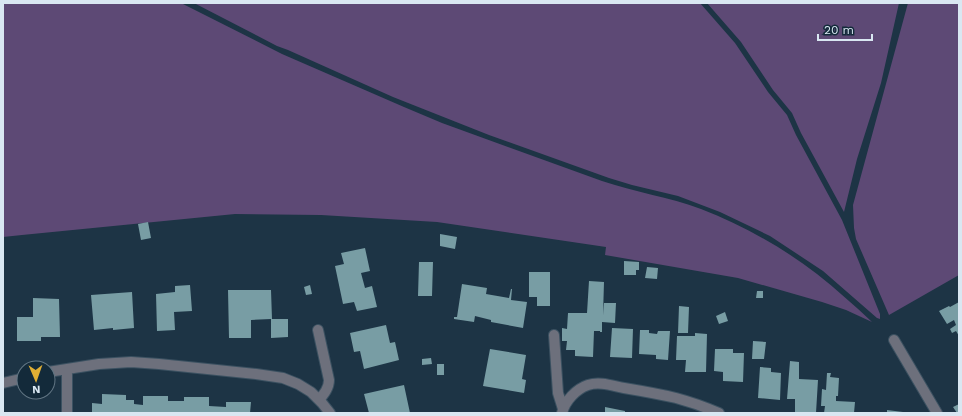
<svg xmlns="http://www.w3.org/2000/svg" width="962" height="416" viewBox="0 0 962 416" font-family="'Work Sans',sans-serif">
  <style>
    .green { fill: #5d4975 }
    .building { fill: #789da4 }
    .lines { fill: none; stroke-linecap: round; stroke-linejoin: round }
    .minor-casing { stroke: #3b5161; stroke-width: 12 }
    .minor { stroke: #6d707c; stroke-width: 10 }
  </style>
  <rect width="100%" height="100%" fill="#1d3445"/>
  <path class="green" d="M3,3H181L282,54L404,107L442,123L602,181C634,192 669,197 701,209C742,225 782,247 817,274C836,289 855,306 872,322L846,310L822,302L738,278L605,255L606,247L437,222L321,215L235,214L22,235L3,237Z
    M194,3H700L735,43L768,92L787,115L796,135L842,220L880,314V319L877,318L823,271L770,236L720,212L678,196L632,185L609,178L489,135L393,97L288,50L277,46Z
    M707,3H899L881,83L857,159L844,212L801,133L792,113L773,90L741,42Z
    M908,3H959V275L889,315L856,239L854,228L853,205Z"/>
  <path class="building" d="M148,222L151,238L141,240L138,224Z
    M440,234L457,237L455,249L440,246Z
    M365,248L370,271L361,273L365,288L372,286L377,307L357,311L354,302L343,304L335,266L344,264L341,253Z
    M624,261L639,262V270H636V275H624Z
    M419,262H433L432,296H418Z
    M647,267L658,268L657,279L645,278Z
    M529,272H550V306H537V297H529Z
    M589,281L604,282L603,315L604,303H616L615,323L602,322V332H600V331H594L593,357L575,356V350H566L567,341H562V328L567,329L568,313H587Z
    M462,284L487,288L486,294L509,298L511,289H512L511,300L527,302L523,328L491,322V320L475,316L474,322L454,319V317H457Z
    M190,285L192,311L174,312L175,330L157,331L156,294L175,292V286Z
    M310,285L312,294L306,295L304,287Z
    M228,290H271L272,319H288V337L271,338V319L251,320V338H229Z
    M757,291H763V298H756Z
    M132,292L134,328L113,330V328L94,330L91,295Z
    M33,298L59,299L60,337H41V341H17V317H33Z
    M959,302V336L956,331L952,333L950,329L956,325L954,320L947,324L939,311L949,306L950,307Z
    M679,306L689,307L688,333H678Z
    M725,312L728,321L719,324L716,316Z
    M386,325L390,343L395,342L399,360L364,369L360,351L354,352L350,333Z
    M612,328L633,329L632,358L610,357Z
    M640,330H649V333L657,334L658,331H670L668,360L656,359V355L639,354Z
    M695,333L707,334L706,372H685L686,360H676L677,336H695Z
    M753,341L766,342L764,359H752Z
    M490,349L526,355L522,379L526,380L524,393L483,386Z
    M715,349H733V353H744L743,382L723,381V372L714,371Z
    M431,358L432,364L422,365V359Z
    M790,361L799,362V379L818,380L816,413H795V399H787Z
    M437,364H444V375H437Z
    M760,367L771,368V372L781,373L780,400L758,398Z
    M827,373H831L830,377L839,378L838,396H836V401L855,402L854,413H824L825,406H821L822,389L826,390Z
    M404,385L410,413H369L364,394Z
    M102,394L126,395V400H134V404L143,405V396H168V401H184V397H209V406L226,407V402H251L250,413H92V403L102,404Z
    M959,404V413H957L953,407Z
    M605,407L625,411V413H605Z
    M887,410L903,412V413H887Z"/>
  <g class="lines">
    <defs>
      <path id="minor" d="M318,330L329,380C329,388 324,394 319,400
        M554,335L558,393L563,409
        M894,340L937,413
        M67,369V413
        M48,372L99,364L131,362L159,364L256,374L283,378L298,384L311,392L322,403L330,413
        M3,383L24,378
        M562,413C565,401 576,389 588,385C600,381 613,386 624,388C642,391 659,394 676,398C691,402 705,407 719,413"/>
    </defs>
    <use href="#minor" class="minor-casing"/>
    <use href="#minor" class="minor"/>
  </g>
  <rect width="962" height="416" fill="none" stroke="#d9e7f2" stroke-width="8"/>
  <g transform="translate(36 380) rotate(178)"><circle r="19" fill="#132a3a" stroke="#627684"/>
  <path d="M0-3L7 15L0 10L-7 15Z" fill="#e1af34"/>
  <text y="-6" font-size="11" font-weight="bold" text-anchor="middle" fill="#d9e7f2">N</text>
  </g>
  <path d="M818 34v6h54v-6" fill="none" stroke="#d9e7f2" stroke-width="2"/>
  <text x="824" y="34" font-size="12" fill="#d9e7f2" stroke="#132a3a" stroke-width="3" paint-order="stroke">20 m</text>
</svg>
